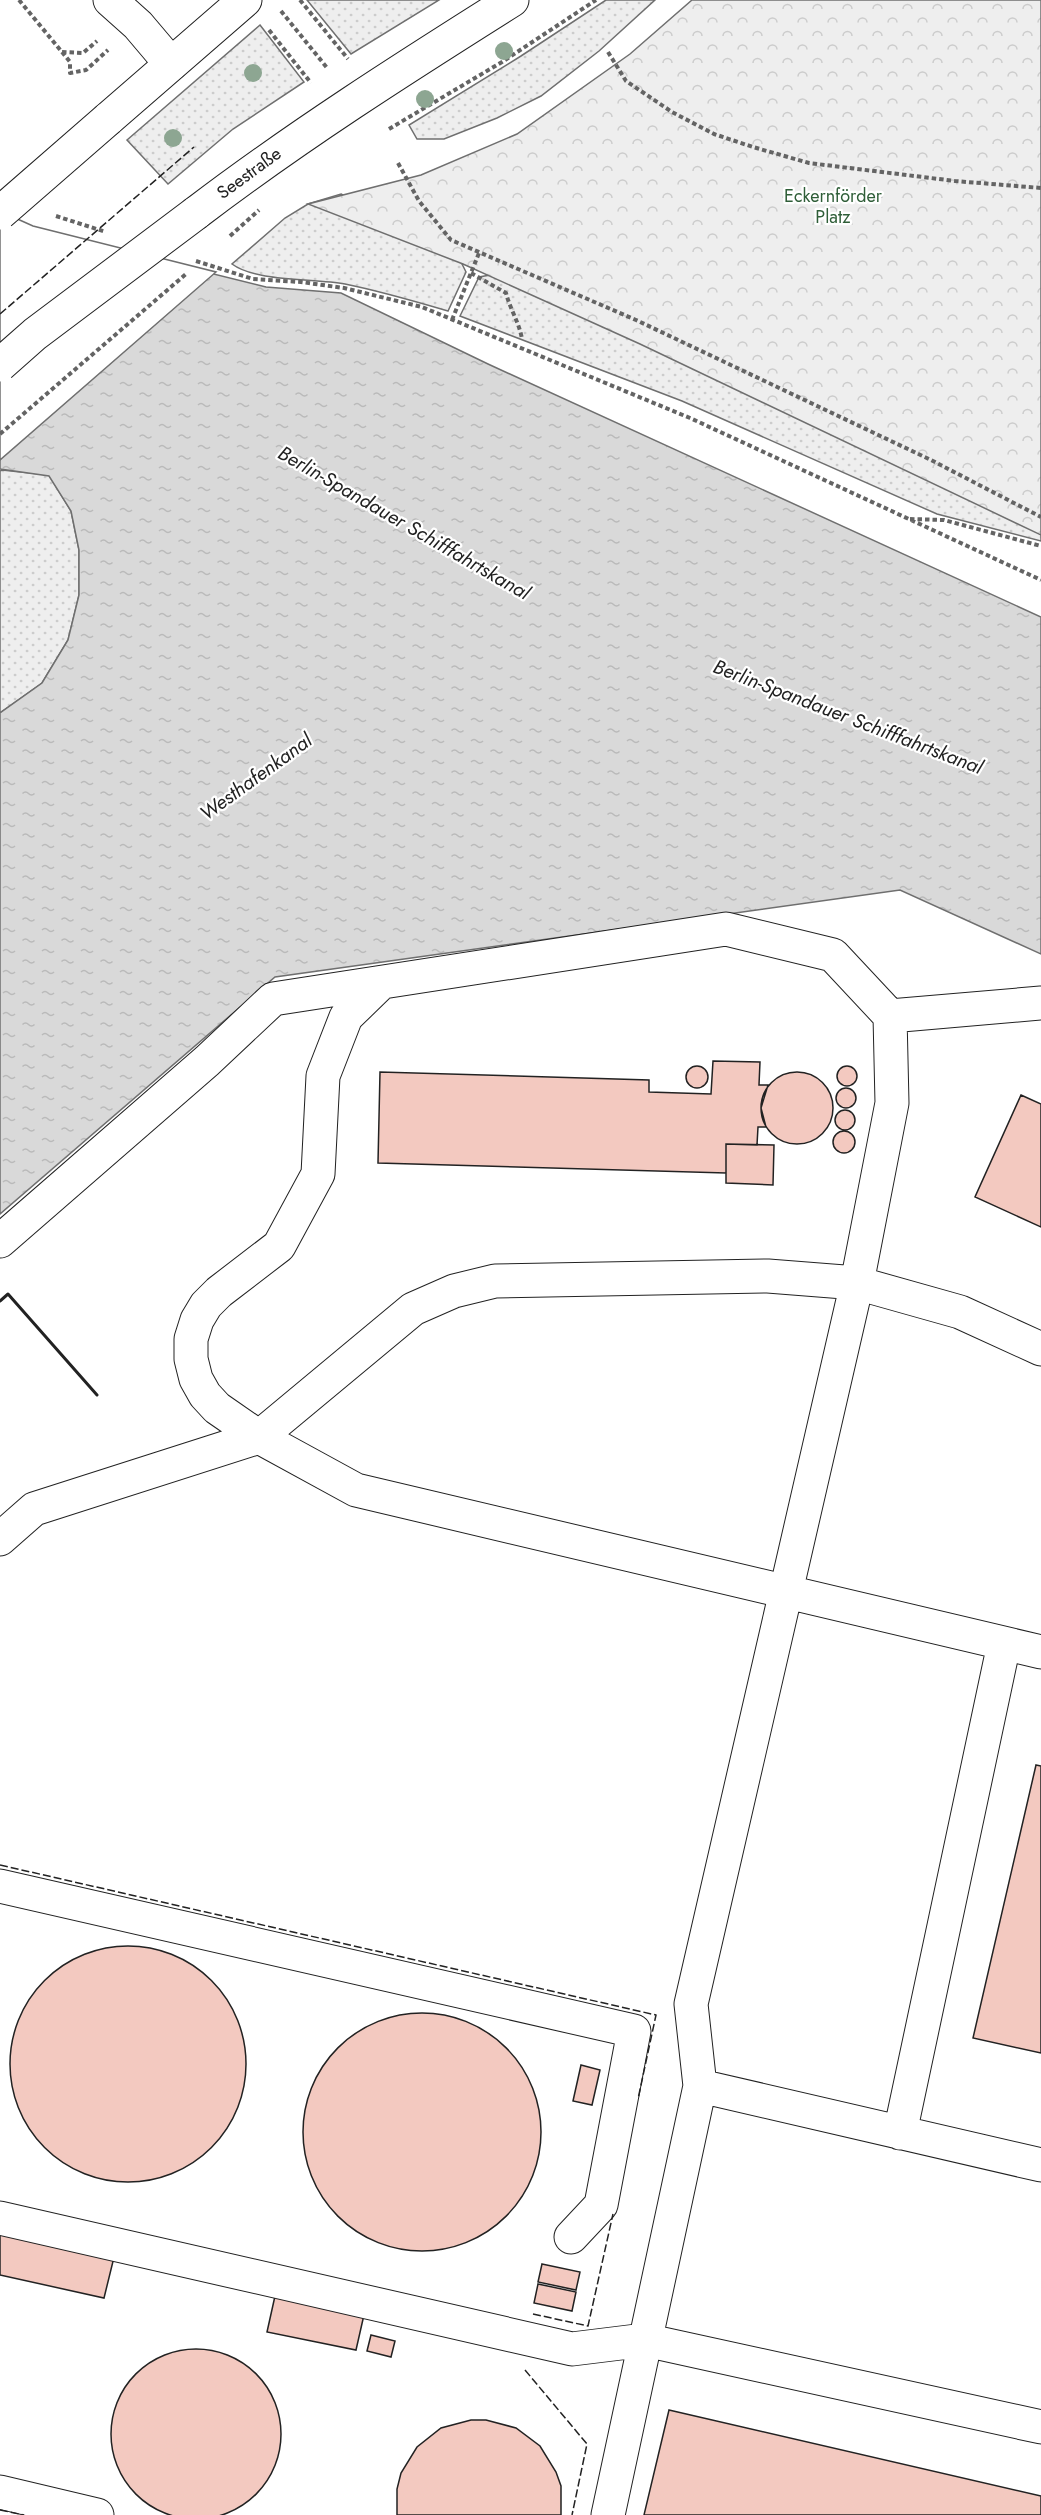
<svg xmlns="http://www.w3.org/2000/svg" width="1041" height="2515" viewBox="0 0 1041 2515" font-family="Jost,sans-serif">
  <style>
    .grass { fill: url(#grass-dots); stroke: #6f6f6f; stroke-width: 1.5 }
    .park { fill: url(#park-crowns); stroke: #6f6f6f; stroke-width: 1.5 }
    .water { fill: url(#water-ripples); stroke: #6f6f6f; stroke-width: 1.5 }
    .pier { fill: #fff; stroke: #6f6f6f; stroke-width: 1.5 }
    .building { fill: #f3c9c0; stroke: #222; stroke-width: 1.5 }
    .lines { fill: none; stroke-linecap: round; stroke-linejoin: round }
    .minor-casing { stroke: #222; stroke-width: 35 }
    .major-casing { stroke: #222; stroke-width: 35 }
    .path { stroke: #646464; stroke-width: 4; stroke-dasharray: 4.5 3; stroke-linecap: butt }
    .minor { stroke: #fff; stroke-width: 33 }
    .major { stroke: #fff; stroke-width: 33 }
    .major-bridge-casing { stroke: #222; stroke-width: 35; stroke-linecap: butt }
    .path-bridge { stroke: #646464; stroke-width: 4; stroke-dasharray: 4.5 3; stroke-linecap: butt }
    .major-bridge { stroke: #fff; stroke-width: 33 }
    .fence { stroke: #222; stroke-width: 1.5; stroke-dasharray: 8 3; stroke-linecap: butt }
    .wall { stroke: #222; stroke-width: 3 }
    .tree { fill: #8da692 }
    .labels { text-anchor: middle; dominant-baseline: central; stroke-width: 4.5; stroke-linejoin: round; paint-order: stroke }
    .street-label { font-size: 18px; fill: #222; stroke: #fff }
    .park-label { font-size: 18px; fill: #2f5e38; stroke: #fff }
    .water-label { font-size: 20px; font-style: italic; fill: #222; stroke: #fff }
  </style>
  <defs>
    <pattern id="grass-dots" width="8" height="8" patternUnits="userSpaceOnUse" patternTransform="scale(1.5)"><rect width="8" height="8" fill="#eee"/><path d="M2 2h.1M6 6h.1" fill="none" stroke="#ccc" stroke-width="1.8" stroke-linecap="round"/></pattern>
    <pattern id="park-crowns" width="20" height="18" patternUnits="userSpaceOnUse" patternTransform="scale(1.5)"><rect width="20" height="18" fill="#eee"/><path d="M2 6a3 3 0 1 1 6 0M12 15a3 3 0 1 1 6 0" fill="none" stroke="#ccc"/></pattern>
    <pattern id="water-ripples" width="26" height="14" patternUnits="userSpaceOnUse" patternTransform="scale(1.5)"><rect width="26" height="14" fill="#d9d9d9"/><path d="M2 4q2-2 4 0t4 0M15 11q2-2 4 0t4 0" fill="none" stroke="#bababa"/></pattern>
  </defs>
  <rect width="100%" height="100%" fill="#fff"/>
  <path class="grass" d="M307,0H439L351,54Z
    M606,0H655L599,51L541,96L497,118L444,139H417L409,125L521,56Z
    M260,25L304,82L233,129L168,184L127,140Z
    M341,194L460,260L466,272L448,311C414,301 380,291 345,284C313,278 256,282 232,264L285,218L308,204Z
    M496,274L1041,529V541L937,514L682,401L460,316L479,277Z
    M2,470L49,475L71,511L79,550V595L68,640L42,683L0,713V471Z"/>
  <path class="park" d="M692,0H1041V535L640,344L463,264L308,204L421,175L517,134L630,54Z"/>
  <path class="water" d="M0,211L32,229L266,287L341,293L488,364L1041,617V954L900,890L275,977L0,1214V713L42,683L68,640L79,595V550L71,511L49,476L0,469Z"/>
  <path class="pier" d="M0,208L13,217L33,226L216,272L0,460Z"/>
  <path class="building" d="M713,1061L760,1062L759,1085H768L761,1108L766,1127H758L757,1145L726,1144V1173L378,1163L380,1072L649,1080V1092L711,1094Z
    M686 1077a11 11 0 1 1 22 0a11 11 0 1 1-22 0Z
    M837 1076a10 10 0 1 1 20 0a10 10 0 1 1-20 0Z
    M761 1108a36 36 0 1 1 72 0a36 36 0 1 1-72 0Z
    M836 1098a10 10 0 1 1 20 0a10 10 0 1 1-20 0Z
    M1021,1095L1041,1104V1227L975,1197Z
    M835 1120a10 10 0 1 1 20 0a10 10 0 1 1-20 0Z
    M833 1142a11 11 0 1 1 22 0a11 11 0 1 1-22 0Z
    M726,1144L774,1145L773,1185L726,1183Z
    M1036,1765L1041,1766V2053L973,2038Z
    M10 2064a118 118 0 1 1 236 0a118 118 0 1 1-236 0Z
    M303 2132a119 119 0 1 1 238 0a119 119 0 1 1-238 0Z
    M581,2065L600,2070L592,2105L573,2101Z
    M0,2219L117,2245L104,2298L0,2275Z
    M542,2264L580,2272L576,2290L538,2282Z
    M538,2284L576,2292L572,2311L534,2303Z
    M277,2287L366,2306L356,2350L267,2332Z
    M371,2335L395,2341L391,2357L367,2351Z
    M111 2434a85 85 0 1 1 170 0a85 85 0 1 1-170 0Z
    M669,2410L1041,2496V2515H644Z
    M471,2420H486L516,2428L540,2446L556,2472L561,2486V2515H397V2489L401,2473L417,2447L441,2428Z"/>
  <g class="lines">
    <defs>
      <path id="minor" d="M110,0L138,25L171,64
        M890,1016L1041,1003
        M0,1241L207,1061L273,999L726,929L833,955L890,1016L892,1103L857,1283L691,2004L700,2086
        M1041,1349L960,1312L857,1283L768,1276L495,1281L454,1291L413,1309L259,1437L356,1490L1041,1652
        M259,1437L217,1408L205,1395L196,1379L191,1359V1339L197,1320L206,1305L219,1292L279,1246L318,1174L323,1076L346,1017L381,983
        M0,1539L34,1509L259,1437
        M0,1886L634,2031L601,2205L571,2237
        M900,2133L1004,1644
        M0,2218L572,2349L645,2340L1041,2427
        M0,2492L97,2515
        M608,2515L700,2086L1041,2165"/>
      <path id="major" d="M108,119L245,0
        M196,213C297,136 404,68 512,0"/>
    </defs>
    <use href="#minor" class="minor-casing"/>
    <use href="#major" class="major-casing"/>
    <path class="path" d="M19,0L62,52L83,53L97,41
      M300,0L348,59
      M281,11L328,69
      M269,30L311,83
      M62,52L70,62V73L86,70L108,50
      M608,52L626,81L672,112L714,134L753,147L809,163L955,181L1041,188
      M389,129L502,62L596,0
      M398,163L419,201L451,240L636,320L931,460L1041,517
      M56,216L106,232
      M196,261L253,279L301,282L344,288L422,307L690,418L1041,580
      M471,273L506,293C510,309 519,322 522,339
      M452,320L479,253
      M910,519L944,520L1041,546"/>
    <use href="#minor" class="minor"/>
    <use href="#major" class="major"/>
    <defs>
      <path id="major-bridge" d="M0,213L108,119
        M0,365L35,334L196,213"/>
    </defs>
    <use href="#major-bridge" class="major-bridge-casing"/>
    <path class="path-bridge" d="M230,236L259,210
      M0,434L186,274"/>
    <use href="#major-bridge" class="major-bridge"/>
    <path class="fence" d="M0,314L194,147
      M0,1865L656,2015L638,2099
      M533,2314L588,2326L613,2214
      M525,2370L587,2444L572,2515
      M0,2510L24,2515"/>
    <path class="wall" d="M0,1301L8,1294L97,1395"/>
  </g>
  <g class="tree">
    <circle cx="504" cy="51" r="9"/>
    <circle cx="253" cy="73" r="9"/>
    <circle cx="425" cy="99" r="9"/>
    <circle cx="173" cy="138" r="9"/>
  </g>
  <g class="labels">
    <g class="street-label">
      <text transform="translate(249 173) rotate(-36)">Seestraße</text>
    </g>
    <g class="park-label">
      <text x="833" y="196">Eckernförder<tspan x="833" dy="21">Platz</tspan></text>
    </g>
    <g class="water-label">
      <text transform="translate(404 523) rotate(30)">Berlin-Spandauer Schifffahrtskanal</text>
      <text transform="translate(848 717) rotate(21)">Berlin-Spandauer Schifffahrtskanal</text>
      <text transform="translate(256 777) rotate(-36)">Westhafenkanal</text>
    </g>
  </g>
</svg>
